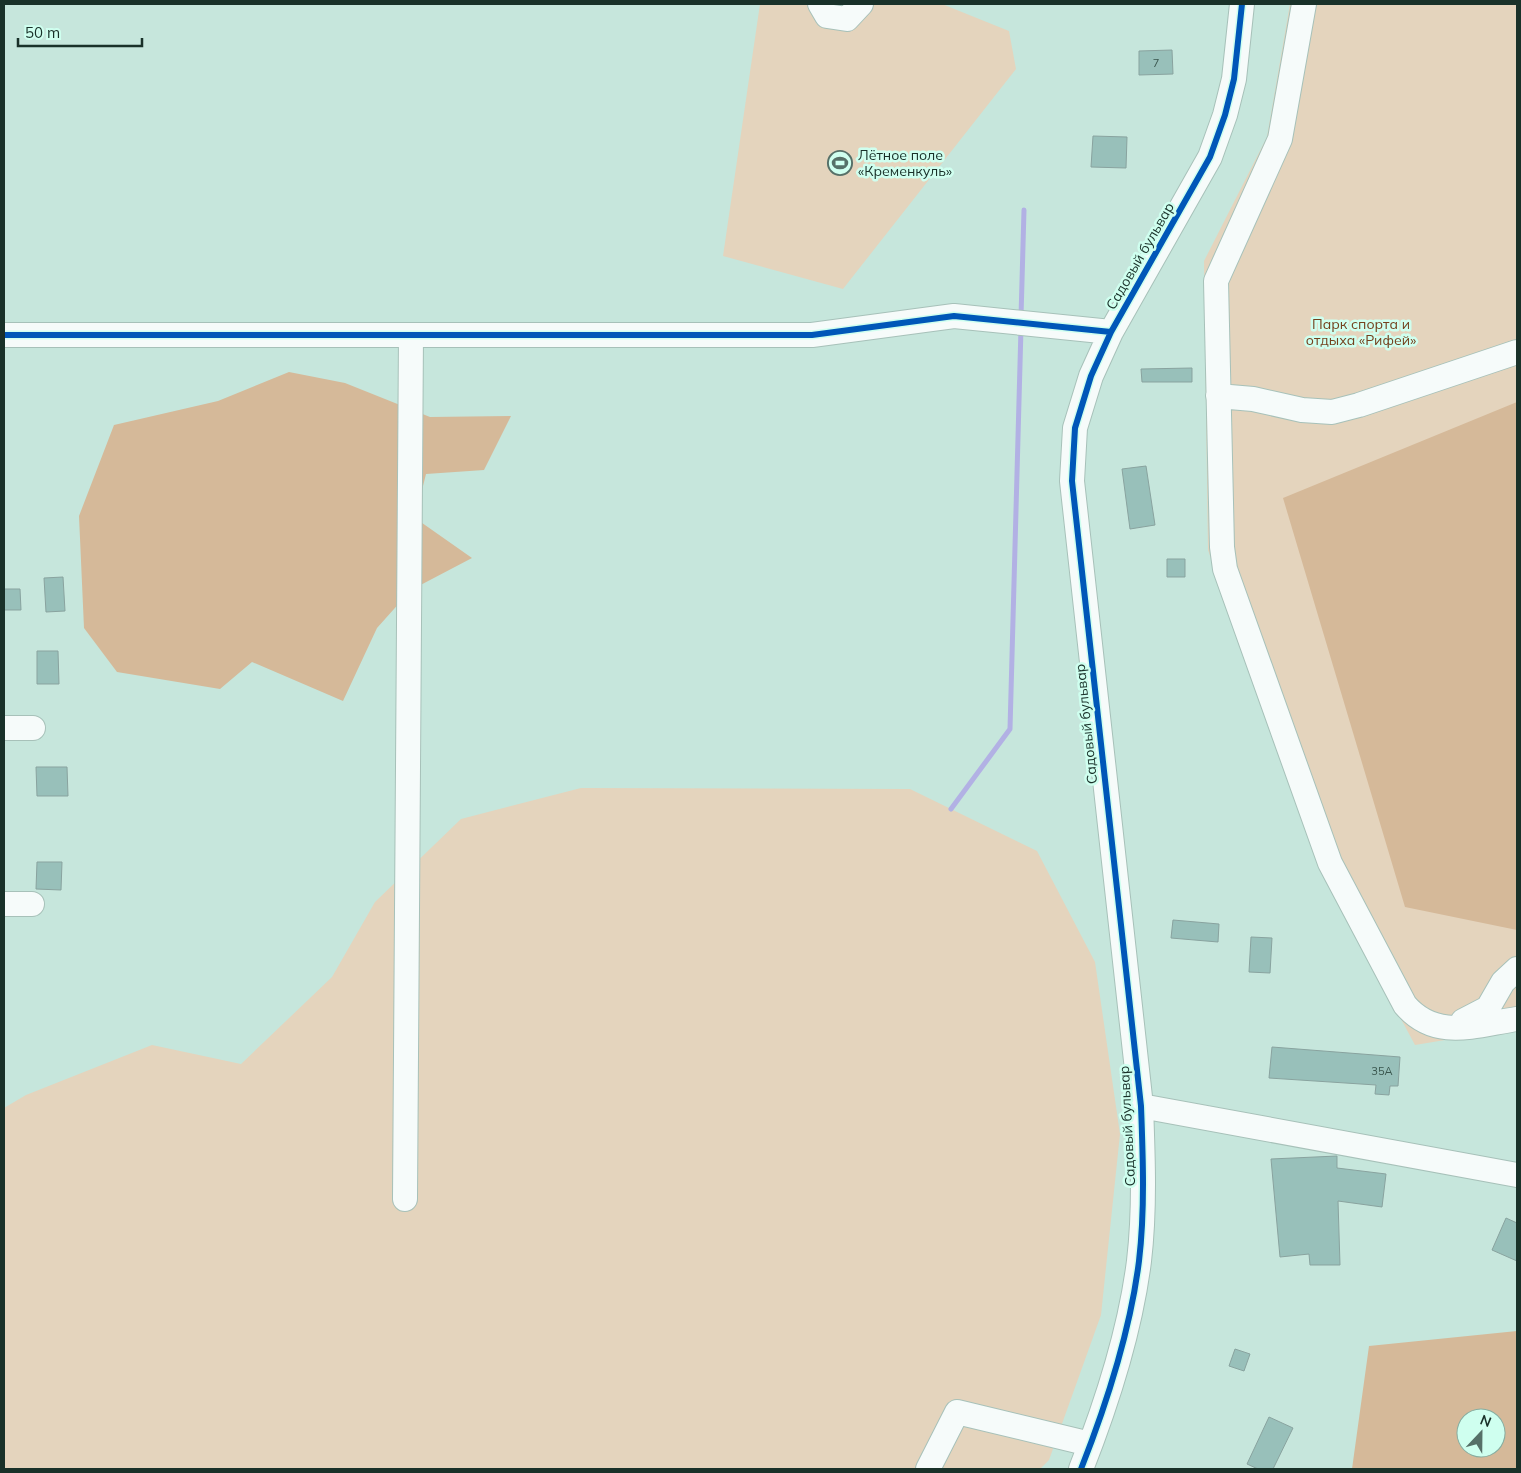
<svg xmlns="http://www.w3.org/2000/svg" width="1521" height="1473" viewBox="0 0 1521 1473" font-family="Mulish,sans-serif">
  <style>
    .green { fill: #e4d4bd }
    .forest { fill: #d5b999; fill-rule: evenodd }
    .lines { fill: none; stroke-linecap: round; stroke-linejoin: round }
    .stream { stroke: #b2b1e4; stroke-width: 5 }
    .building { fill: #98c0ba; stroke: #89a39f }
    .minor-casing { stroke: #a7c1b9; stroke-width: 26 }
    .minor { stroke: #f6fbfa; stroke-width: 24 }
    .cycleway-casing { stroke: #cfffef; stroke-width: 9 }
    .cycleway { stroke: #0057b8; stroke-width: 6 }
    .labels { text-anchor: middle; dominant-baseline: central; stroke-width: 5; stroke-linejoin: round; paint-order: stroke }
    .number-label { font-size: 11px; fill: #39554d }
    .poi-label { font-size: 14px; fill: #193129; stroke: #cfffef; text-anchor: start }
    .street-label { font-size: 14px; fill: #193129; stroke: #cfffef }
    .park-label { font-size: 14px; fill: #74411d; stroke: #cfffef }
  </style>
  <rect width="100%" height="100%" fill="#c6e6dc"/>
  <path class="green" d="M760,4H942L1009,31L1016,69L843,289L723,256Z
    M1290,4H1517V1028L1415,1045L1321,870L1208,550L1204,261L1267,137Z
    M581,788L910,789L1037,851L1095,962L1120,1134L1101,1315L1049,1460L1040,1469H4V1108L26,1095L152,1045L241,1064L332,977L375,902L461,819Z"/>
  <path class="forest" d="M289,372L345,383L430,417L511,416L484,470L426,474L415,518L472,558L411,590L377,628L343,701L252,662L220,689L117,672L84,628L79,516L114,425L218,401Z
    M1517,402V930L1405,907L1283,498Z
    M1517,1331V1469H1352L1369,1346ZM1466,1418H1496V1448H1466Z"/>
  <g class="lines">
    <path class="stream" d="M1021,317L1024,210
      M951,809L1010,729L1021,328"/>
  </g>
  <path class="building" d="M1172,50L1173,74L1139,75V51Z
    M1093,136L1127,137L1126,168L1091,167Z
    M1192,368V382H1142L1141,369Z
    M1146,466L1155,525L1130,529L1122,469Z
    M1167,559H1185V577H1167Z
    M63,577L65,611L46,612L44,578Z
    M4,589H20L21,610H4Z
    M37,651H58L59,684H37Z
    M36,767H67L68,796H37Z
    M37,862H62L61,890L36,889Z
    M1173,920L1219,924L1218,942L1171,938Z
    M1251,937L1272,938L1270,973L1249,972Z
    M1272,1047L1400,1057L1398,1086H1390L1389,1095L1375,1094L1376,1085L1269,1078Z
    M1337,1156V1168L1386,1174L1382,1207L1338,1201L1340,1265H1310L1309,1254L1280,1257L1271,1159Z
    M1506,1218L1517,1223V1261L1492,1250Z
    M1235,1349L1250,1354L1244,1371L1229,1366Z
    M1269,1417L1293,1428L1273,1469H1258L1247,1464Z"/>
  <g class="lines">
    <defs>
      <path id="minor" d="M820,4L827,16L847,19L861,4
        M1304,4L1280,139L1216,281L1222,547L1225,569L1330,863L1405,1005C1436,1041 1475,1025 1517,1019
        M4,335H812L954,316L1111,332
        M1218,396L1253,399L1302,410L1332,412L1359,405L1517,352
        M4,728H33
        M4,904H32
        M1463,1021L1488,1008L1503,982L1517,969
        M1141,1106L1517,1175
        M405,1199L411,335
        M928,1469L957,1412L1090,1444
        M1081,1469C1107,1403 1130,1333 1139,1261C1145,1210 1143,1158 1141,1106L1072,481L1075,428L1091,376L1111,332L1210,157L1225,115L1234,79L1242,4"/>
    </defs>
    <use href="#minor" class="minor-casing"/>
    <use href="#minor" class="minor"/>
    <defs>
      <path id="cycleway" d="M4,335H812L954,316L1111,332
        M1081,1469C1107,1403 1130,1333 1139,1261C1145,1210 1143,1158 1141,1106L1072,481L1075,428L1091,376L1111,332L1210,157L1225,115L1234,79L1242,4"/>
    </defs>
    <use href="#cycleway" class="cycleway-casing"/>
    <use href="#cycleway" class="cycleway"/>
  </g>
  <defs>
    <symbol id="stadium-ring" viewBox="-11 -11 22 22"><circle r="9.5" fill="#cfffef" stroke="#567068" stroke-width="1.5"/><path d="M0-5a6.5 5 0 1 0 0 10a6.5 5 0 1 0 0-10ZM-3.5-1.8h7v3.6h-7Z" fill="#567068"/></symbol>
  </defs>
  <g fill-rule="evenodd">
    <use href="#stadium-ring" x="826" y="149" width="28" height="28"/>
  </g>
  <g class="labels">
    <g class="number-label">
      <text x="1156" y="63">7</text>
      <text x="1382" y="1071">35А</text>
    </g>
    <g class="poi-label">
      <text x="858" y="155">Лётное поле<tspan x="858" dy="16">«Кременкуль»</tspan></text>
    </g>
    <g class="street-label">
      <text transform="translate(1140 256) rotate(-60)">Садовый бульвар</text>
      <text transform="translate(1086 724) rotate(-96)">Садовый бульвар</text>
      <text transform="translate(1127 1126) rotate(-93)">Садовый бульвар</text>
    </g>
    <g class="park-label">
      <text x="1361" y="324">Парк спорта и<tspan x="1361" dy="16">отдыха «Рифей»</tspan></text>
    </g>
  </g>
  <rect width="1521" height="1473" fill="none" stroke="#193129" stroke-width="10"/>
  <g transform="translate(1481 1433) rotate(22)"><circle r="24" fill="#cfffef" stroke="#86ada0"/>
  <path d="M0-4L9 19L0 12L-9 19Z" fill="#567068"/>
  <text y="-8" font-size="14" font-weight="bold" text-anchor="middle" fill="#193129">N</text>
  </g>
  <path d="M18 38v8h124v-8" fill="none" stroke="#193129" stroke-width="2.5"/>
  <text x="25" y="38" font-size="15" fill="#193129" stroke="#cfffef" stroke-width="4" paint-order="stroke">50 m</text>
</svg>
